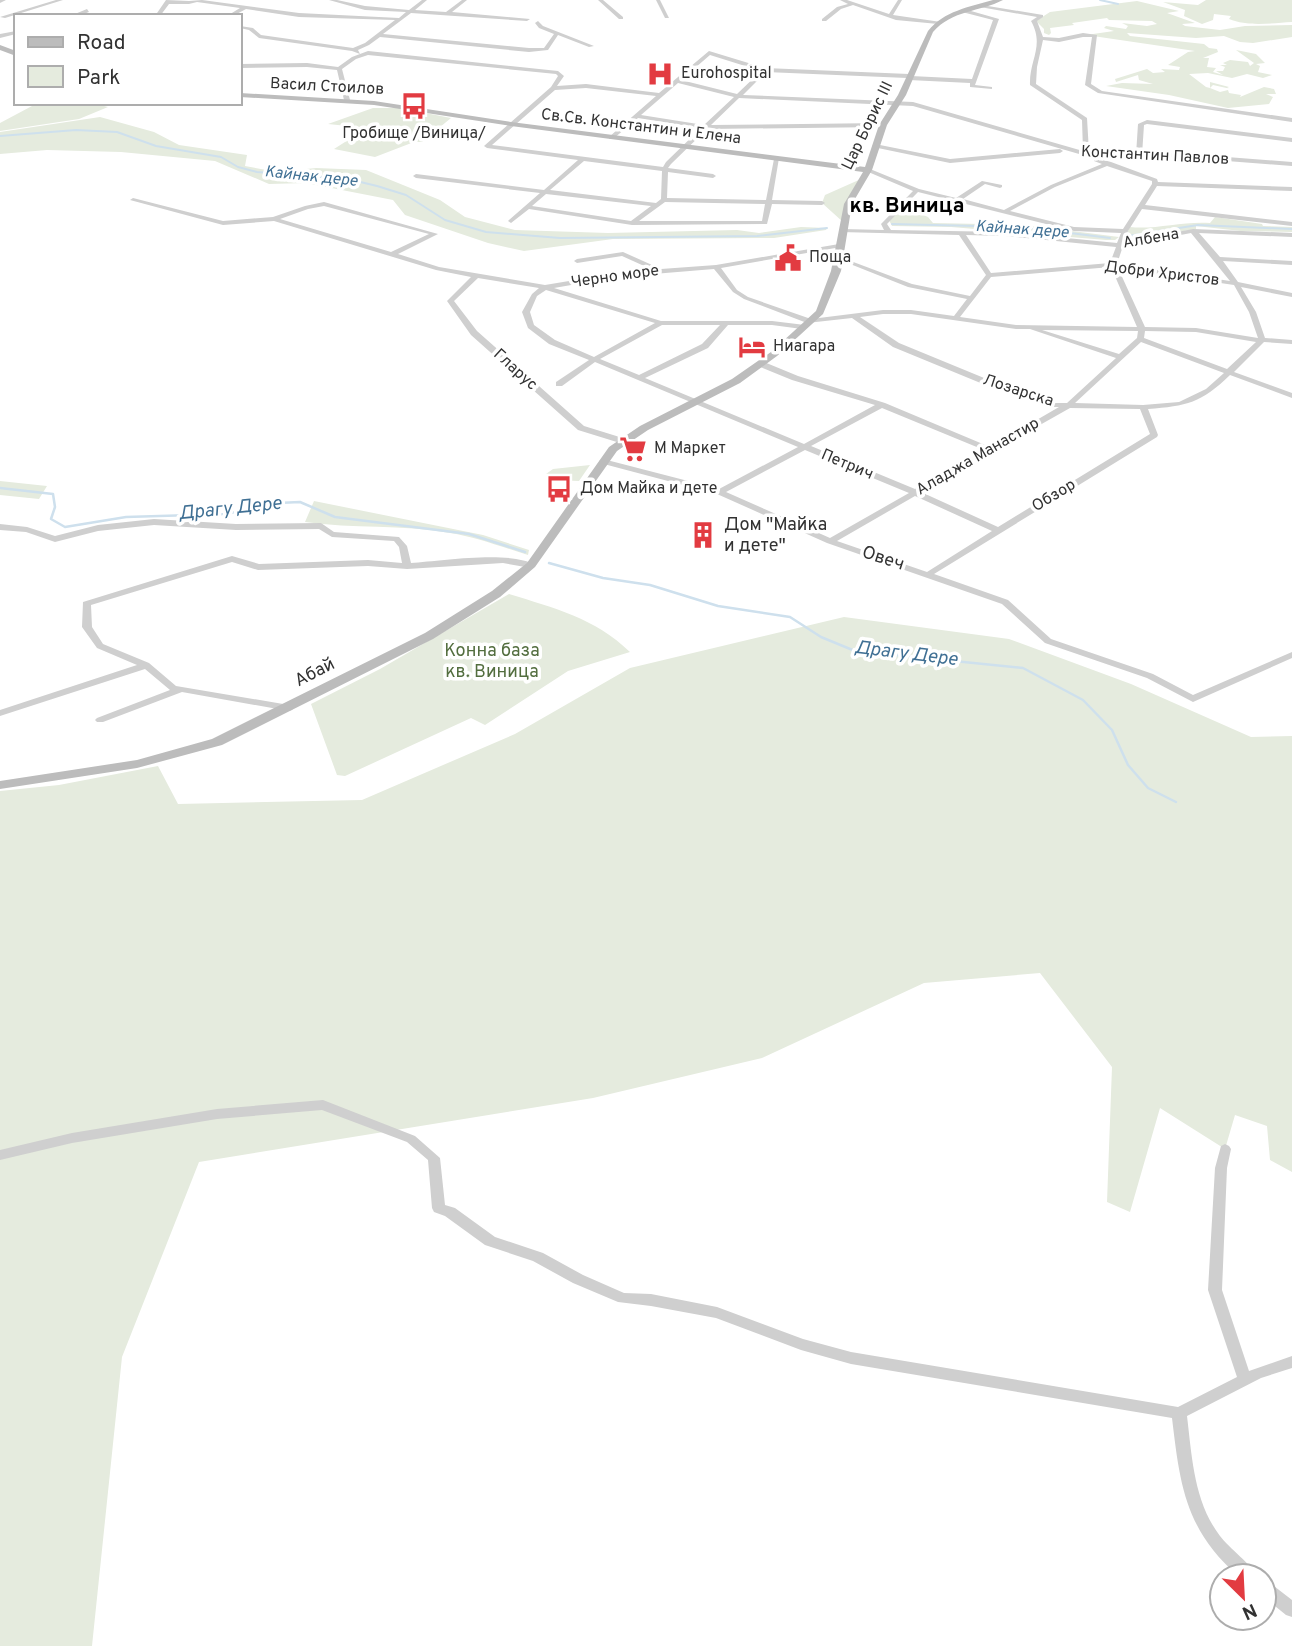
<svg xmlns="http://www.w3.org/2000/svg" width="1292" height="1646" viewBox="0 0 1292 1646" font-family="Overpass,sans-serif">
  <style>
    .green { fill: #e5ebde }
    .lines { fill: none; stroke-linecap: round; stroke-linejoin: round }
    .stream-far1 { stroke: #cee0ed; stroke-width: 2 }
    .stream { stroke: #cee0ed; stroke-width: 2.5 }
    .street { fill: #cfcfcf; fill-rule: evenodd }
    .secondary { fill: #bcbcbc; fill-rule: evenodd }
    .labels { text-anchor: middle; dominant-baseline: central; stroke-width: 7; stroke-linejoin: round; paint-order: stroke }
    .far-poi-label { font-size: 16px; fill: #323232; stroke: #fff; text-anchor: start }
    .far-street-label { font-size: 16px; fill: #323232; stroke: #fff }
    .far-water-label { font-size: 16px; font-style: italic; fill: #407094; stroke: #fff }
    .poi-label { font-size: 18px; fill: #323232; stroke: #fff; text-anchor: start }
    .street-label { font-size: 18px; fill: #323232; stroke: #fff }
    .park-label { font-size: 18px; fill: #536e3f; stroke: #fff }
    .water-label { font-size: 19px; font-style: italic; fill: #407094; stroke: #fff }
    .far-district-label { font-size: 21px; font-weight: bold; fill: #000; stroke: #fff }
  </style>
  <rect width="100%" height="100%" fill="#fff"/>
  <path class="green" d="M1206,0H1292V22C1272,23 1248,27 1229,19L1231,16L1214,14L1213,20L1202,24L1184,16L1185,10L1163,2L1198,5Z
    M1137,1L1179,11L1167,13L1195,23L1182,24L1185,26L1220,30L1245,26L1292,25V37L1253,43L1240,42L1224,36L1196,38L1127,33L1130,36L1204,44L1209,48L1217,49L1218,52L1203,58H1209L1207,67L1216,68L1213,72L1223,75L1216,71H1223L1225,67L1220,65H1227L1223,63L1230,60L1248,62L1250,66L1254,63L1236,50L1256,54L1265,63L1256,64L1260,66L1258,72L1253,71L1272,75L1263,78L1247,74L1232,78L1208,73L1189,74L1206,87L1210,88V82L1229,87L1227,88L1231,89L1213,85L1210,88L1220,92L1228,90L1229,93L1241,95L1240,97L1264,87L1274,89L1276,94H1266L1273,97L1269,104L1228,108L1169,95L1106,86L1122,83L1153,84L1139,80L1138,75L1116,82L1115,79L1147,69L1153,73L1165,72L1161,69L1179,70L1180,67L1168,65L1188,52L1195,51L1086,35L1114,31L1104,28L1106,26L1126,29L1128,26L1122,23L1147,26L1157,24L1152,21L1109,20L1107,18L1072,23L1074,25L1050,28L1051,33L1049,35L1044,33V29L1036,21L1050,12Z
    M44,103H102L100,105L108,107L79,119L0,131V123L32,106Z
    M373,108H400L451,118L422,142H414L375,157L334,149L367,128L328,124Z
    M100,117L154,132L179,145L247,155L245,166L277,172L316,168L366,170L440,200L465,217L515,230L608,233L737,230L759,233L801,227L827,228L826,230L774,238L613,239L524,251L488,243L405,215L393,200L306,183L269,184L215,161L121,152L47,150L0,154V132Z
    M861,179L843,222L822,203L825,195Z
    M903,206L928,217L933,223L1025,225L1119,237L1115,240H1106L951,227L892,226L889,220Z
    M1215,217L1262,224L1263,226L1292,227V232L1241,231L1196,226V229L1135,239L1127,233L1130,227C1154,230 1183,221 1210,223Z
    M590,465L579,481L551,480L546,474L553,469Z
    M0,481L47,486L39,499L0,495Z
    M314,501L483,535L529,550L528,555C502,547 476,537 450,533C402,524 353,529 305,522Z
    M509,594C554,608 595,618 630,652L568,671L485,725L471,718L345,776L337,775L311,704L380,669Z
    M844,617L1009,639L1131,684L1251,737L1292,736V1172L1270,1160L1267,1126L1235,1115L1225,1149L1160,1108L1130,1212L1107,1202L1112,1067L1040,973L924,983L762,1058L593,1098L199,1162L122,1357L92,1646H0V791L59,785L158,766L178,804L362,800L515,734L630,668Z"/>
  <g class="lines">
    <path class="stream-far1" d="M1100,0L1118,4
      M0,136L76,130L117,132L156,146L221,157L238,167L257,172L348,179L377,186L406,195L445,220L486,232L560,238L757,236L827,228
      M892,224L1022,227L1110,238
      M1128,236L1198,225L1292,229"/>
    <path class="stream" d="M0,488L53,494L55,507L51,519L65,527L126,517L226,514L278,503L300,502L335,517L469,534L525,552
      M549,563L603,578L650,585L718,606L790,617L821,637L855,651L1023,668L1083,700L1112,730L1128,765L1148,788L1176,802"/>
    <path class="street" d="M0,0H6L0,3Z
      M56,0H63L5,18L0,17Z
      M166,0L189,1L202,0L299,13L399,18L406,12L365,10L329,0H337L365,6L409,10L422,0H427L415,10L446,12L462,0H467L452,12L530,19L527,21L411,13L383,34L529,48H544L554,34L539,28L535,23L538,21L543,26L594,46L589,47L558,35L548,50L529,52L380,37L369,45L358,50L360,54L368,51L558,71L564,76L557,86L586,84L659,93L709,51L765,68L909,74L911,76L972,79L993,20L962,12L964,9L999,19L975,85L992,87V89L970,87V83L909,80L907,78L766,72L743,95L913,102L1083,151L1082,120L1030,85C1029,60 1045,46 1031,21L1037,17L980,7L982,5L1043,15V17L1037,21L1043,37L1059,38L1083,33L1097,35L1091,84L1102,91L1292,118V122L1098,93L1085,85L1092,37H1083L1059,42L1043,40L1037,67L1036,84L1087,118L1089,152L1136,155L1138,124L1147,120L1292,138V142L1147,124L1144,125L1142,155L1175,153L1292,162V166L1175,157L1139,159L1086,156L913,106L739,98L711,125L883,123L886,125L883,127L707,129L671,164L668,168L713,174L716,176L713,178L668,172L667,198L766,200L774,159L779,158L772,200L822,201L825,203L822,205L772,204L767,224L632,225L529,209L511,223L508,221L509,220L540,193L416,178L413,176L416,174L544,190L578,160L487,148L484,146L551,87L558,76L556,74L368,55L356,59L342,69L350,100L347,102L344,100L337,70L307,67L240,68V64L307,63L338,67L352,57L360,54L352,51L259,38L249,30L240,28V26L253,28L261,35L353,48L365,43L395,20L299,17L246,9L233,16H227L240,8L197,2L189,4H169L160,16H155ZM710,55L761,71L737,94L681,80ZM678,83L734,97L704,125L641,115ZM586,88L656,96L609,137V139H613L638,118L701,128L666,162L663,167L492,145L555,90ZM584,161L662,171L661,199L656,203L550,190ZM546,194L651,206L631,221L532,206ZM665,202L765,204L762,221H639Z
      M598,0H603L623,17V19H619Z
      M656,0H660L669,18H665Z
      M840,0H847L889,14L898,0H902L893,15L941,22L938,24L896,20L853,5L841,9L826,21H822V19L837,7L848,4Z
      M87,9L89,12L78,16H70Z
      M16,31V34L0,38V34Z
      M875,144L950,159L1060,149L1063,151L1060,153L950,163L873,147L872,146Z
      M1096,158L1111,162L1157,179L1158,182L1292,187V191L1157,186L1145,205L1292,222V226L1142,209L1128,231L1124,242L1193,229L1292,233V237L1199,233L1220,257L1292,261V265L1223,261L1238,282L1292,293V297L1241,287L1256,312L1265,338L1292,340V344L1264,342L1234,372L1292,393V398L1230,375C1201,403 1187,406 1148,409L1158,435L1157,437L934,574L1008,600L1051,639L1153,674L1193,695L1292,652V658L1193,702L1147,678L1045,643L1002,604L827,543L717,494L600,463L599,461L603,459L719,489L798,447L595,362L562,386H556V382L589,360L549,344L528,328L522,312L532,294L539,288L478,278L454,301L477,331L584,426L626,439V443H620L578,430L471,335L447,301L471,277L436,270L274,221L223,225L130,200L133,198L223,221L273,217L305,206L324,202L438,234L398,254L439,267L545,285L617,273L653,270L622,256L577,263L574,261L577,259L623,252L661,269L716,265L839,244L841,245V247L721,268L737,290L748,297L811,319L883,310H911L954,316L967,299L908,287L835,258L840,257L912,284L970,296L986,275L959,235L840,232L839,231L842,229L884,230L881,224L882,223L913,191L866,171V169H870L919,189L956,198L982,181L1002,185V187L1000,188L985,184L963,199L1004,210L1051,185L1102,164L1094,161V159ZM1107,166L1152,181V184L1123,229L1074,227L1010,211L1055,187ZM918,192L1074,231L1121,233L1117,243L1006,232L891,230L887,224ZM324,206L429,234L391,252L280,219L308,209ZM1191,233L1230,281L1117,264L1123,246ZM966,235L1006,236L1116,247L1110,263L991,273ZM1111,267L1137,327L1016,325L960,317L991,277ZM1118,268L1234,285L1249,312L1258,338L1196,328L1145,327ZM714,269L733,292L744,299L807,323L852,318L893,347L1000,391L1049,407H1059L990,447L885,403L798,376L764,362H758V366L792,380L875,405L804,444L645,378L708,348L728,325H772L802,329H805V325L772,321H661L554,288L617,277ZM546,290L655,323L594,357L555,340L534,325L530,312L537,296ZM883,314H911L1016,329H1030L1116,358L1067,403H1053L1006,387L899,343L860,317ZM662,325H720L702,344L639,375L600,359ZM1042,330L1138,331L1137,338L1119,354ZM1145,331L1196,332L1256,342L1227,369L1144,338ZM1141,342L1224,373L1206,389L1179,402L1143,405L1075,403ZM882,408L984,450L915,489L811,446ZM1070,408L1140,409L1150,434L998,527L921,492ZM805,450L909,493L830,538L726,492ZM915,496L992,531L927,572L837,541Z
      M154,519L236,524L321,523L334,532L399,537L407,546L411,563C441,561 511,550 535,565L531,568L503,563L407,569L368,566L258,570L232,562L91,605L92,627L103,644L149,663L176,686L289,705L294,708L292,710L289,711L182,692L103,722H97L95,720L97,718L170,690L145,669L0,716V710L137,665L97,648L82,627L83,602L232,556L259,564L368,560L402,563L399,547L394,541L332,537L319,529L236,530L154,525L98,531L55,542L26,532L0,530V524L27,527L55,536L98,525Z
      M323,1100L415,1136L440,1158L445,1205L455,1208L495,1237L543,1253L583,1275L624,1293L651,1294L717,1307L803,1339L851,1352L1178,1407L1237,1377L1208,1290L1215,1168L1221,1146L1225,1144L1229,1146L1231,1149L1227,1168L1222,1290L1249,1371L1292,1356V1368L1261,1378L1187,1416C1192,1457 1194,1502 1220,1536C1229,1548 1252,1565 1257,1576H1238C1185,1529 1180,1485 1172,1418L851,1364L801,1350L716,1318L651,1306L618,1302L573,1283L533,1261L485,1245L445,1216L434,1212L432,1208L428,1160L407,1142L322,1110L217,1119L72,1143L0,1160V1150L72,1133L217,1109Z
      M1264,1581L1270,1583L1292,1600V1617L1286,1615L1264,1597Z"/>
    <path class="secondary" d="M993,0H1003C980,12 952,10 933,32L906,95L887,125L872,170L852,204L841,271L823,314L777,356L740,383L648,430L617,451L535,567L500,597L433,639L222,745L137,768L0,789V781L137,760L212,739L425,633L492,591L527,563L609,447L640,426L732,379L771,352L816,311L831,271L844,204L863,172L511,126L374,105L240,97V93L374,101L511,122L865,167L879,125L898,95L928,31C944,11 969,7 993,0Z
      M0,45L16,51V56L0,50Z"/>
  </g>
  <defs>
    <symbol id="hospital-bare" viewBox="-9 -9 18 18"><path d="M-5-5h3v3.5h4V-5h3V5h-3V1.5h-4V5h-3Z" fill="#e23b41" stroke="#fff" stroke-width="2.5" paint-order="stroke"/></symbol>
    <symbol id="bus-bare" viewBox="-9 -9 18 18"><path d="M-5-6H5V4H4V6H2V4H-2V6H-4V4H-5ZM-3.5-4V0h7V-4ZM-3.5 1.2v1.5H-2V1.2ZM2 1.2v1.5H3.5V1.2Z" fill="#e23b41" stroke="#fff" stroke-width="2.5" paint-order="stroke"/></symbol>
    <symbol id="civic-bare" viewBox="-9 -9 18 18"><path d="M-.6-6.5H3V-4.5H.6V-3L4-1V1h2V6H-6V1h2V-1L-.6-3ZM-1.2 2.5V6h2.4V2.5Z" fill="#e23b41" stroke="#fff" stroke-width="2.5" paint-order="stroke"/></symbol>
    <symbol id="hotel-bare" viewBox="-9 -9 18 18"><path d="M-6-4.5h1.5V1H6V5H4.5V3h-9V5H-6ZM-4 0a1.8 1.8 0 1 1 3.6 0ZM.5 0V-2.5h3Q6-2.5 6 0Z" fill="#e23b41" stroke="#fff" stroke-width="2.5" paint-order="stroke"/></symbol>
    <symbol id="supermarket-bare" viewBox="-9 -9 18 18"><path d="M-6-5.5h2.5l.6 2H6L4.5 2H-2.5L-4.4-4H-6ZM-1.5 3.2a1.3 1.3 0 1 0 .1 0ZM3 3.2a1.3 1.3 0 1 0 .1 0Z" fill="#e23b41" stroke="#fff" stroke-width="2.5" paint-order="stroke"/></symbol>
    <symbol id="building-bare" viewBox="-9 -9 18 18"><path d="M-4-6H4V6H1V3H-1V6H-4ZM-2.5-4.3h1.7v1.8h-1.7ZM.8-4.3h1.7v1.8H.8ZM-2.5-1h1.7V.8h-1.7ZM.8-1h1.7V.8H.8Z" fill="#e23b41" stroke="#fff" stroke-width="2.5" paint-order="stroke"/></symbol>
  </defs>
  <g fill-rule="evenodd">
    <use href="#hospital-bare" x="641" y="55" width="38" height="38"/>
    <use href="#bus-bare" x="395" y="87" width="38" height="38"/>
    <use href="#civic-bare" x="769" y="239" width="38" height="38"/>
    <use href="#hotel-bare" x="733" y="328" width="38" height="38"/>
    <use href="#supermarket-bare" x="614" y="430" width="38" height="38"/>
    <use href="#bus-bare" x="540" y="470" width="38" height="38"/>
    <use href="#building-bare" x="684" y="516" width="38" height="38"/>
  </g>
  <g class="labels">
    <g class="far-poi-label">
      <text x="681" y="74">Eurohospital</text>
      <text x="414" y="134" text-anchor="middle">Гробище /Виница/</text>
      <text x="809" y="258">Поща</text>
      <text x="773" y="347">Ниагара</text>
      <text x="654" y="449">М Маркет</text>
      <text x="580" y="489">Дом Майка и дете</text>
    </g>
    <g class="far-street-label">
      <text transform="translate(327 87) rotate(3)">Васил Стоилов</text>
      <text transform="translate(868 126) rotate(-64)">Цар Борис III</text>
      <text transform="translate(641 127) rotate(7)">Св.Св. Константин и Елена</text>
      <text transform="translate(1155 156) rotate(3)">Константин Павлов</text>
      <text transform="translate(1151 239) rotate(-10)">Албена</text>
      <text transform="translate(1162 274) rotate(7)">Добри Христов</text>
      <text transform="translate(615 277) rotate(-8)">Черно море</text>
      <text transform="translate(515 370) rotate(42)">Гларус</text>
      <text transform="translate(1018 391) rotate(18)">Лозарска</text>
      <text transform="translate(978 457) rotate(-30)">Аладжа Манастир</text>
      <text transform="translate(847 465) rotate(23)">Петрич</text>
      <text transform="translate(1054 496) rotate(-31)">Обзор</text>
    </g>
    <g class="far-water-label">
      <text transform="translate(311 177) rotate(6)">Кайнак дере</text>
      <text transform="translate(1022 230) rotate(4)">Кайнак дере</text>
    </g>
    <g class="poi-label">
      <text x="724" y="525">Дом "Майка<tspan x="724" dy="21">и дете"</tspan></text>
    </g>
    <g class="street-label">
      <text transform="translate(883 559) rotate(18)">Овеч</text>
      <text transform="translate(315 673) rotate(-27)">Абай</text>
    </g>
    <g class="park-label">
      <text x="492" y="651">Конна база<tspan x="492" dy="21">кв. Виница</tspan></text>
    </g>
    <g class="water-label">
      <text transform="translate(230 509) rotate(-6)">Драгу Дере</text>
      <text transform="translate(906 654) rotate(7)">Драгу Дере</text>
    </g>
    <g class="far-district-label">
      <text x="907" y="206">кв. Виница</text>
    </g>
  </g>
  <rect x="14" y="14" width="228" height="91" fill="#ffffff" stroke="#adadad" stroke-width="2"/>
  <rect x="28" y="37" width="35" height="10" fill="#bcbcbc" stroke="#adadad" stroke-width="2"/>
  <text x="77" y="49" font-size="21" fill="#323232">Road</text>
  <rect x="28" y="66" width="35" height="21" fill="#e5ebde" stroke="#adadad" stroke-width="2"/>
  <text x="77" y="84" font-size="21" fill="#323232">Park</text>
  <g transform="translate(1243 1597) rotate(156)"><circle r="33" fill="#ffffff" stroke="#adadad" stroke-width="2"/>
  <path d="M0-5L12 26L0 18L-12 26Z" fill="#e23b41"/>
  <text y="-10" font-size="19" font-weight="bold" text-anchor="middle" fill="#323232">N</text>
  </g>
</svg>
